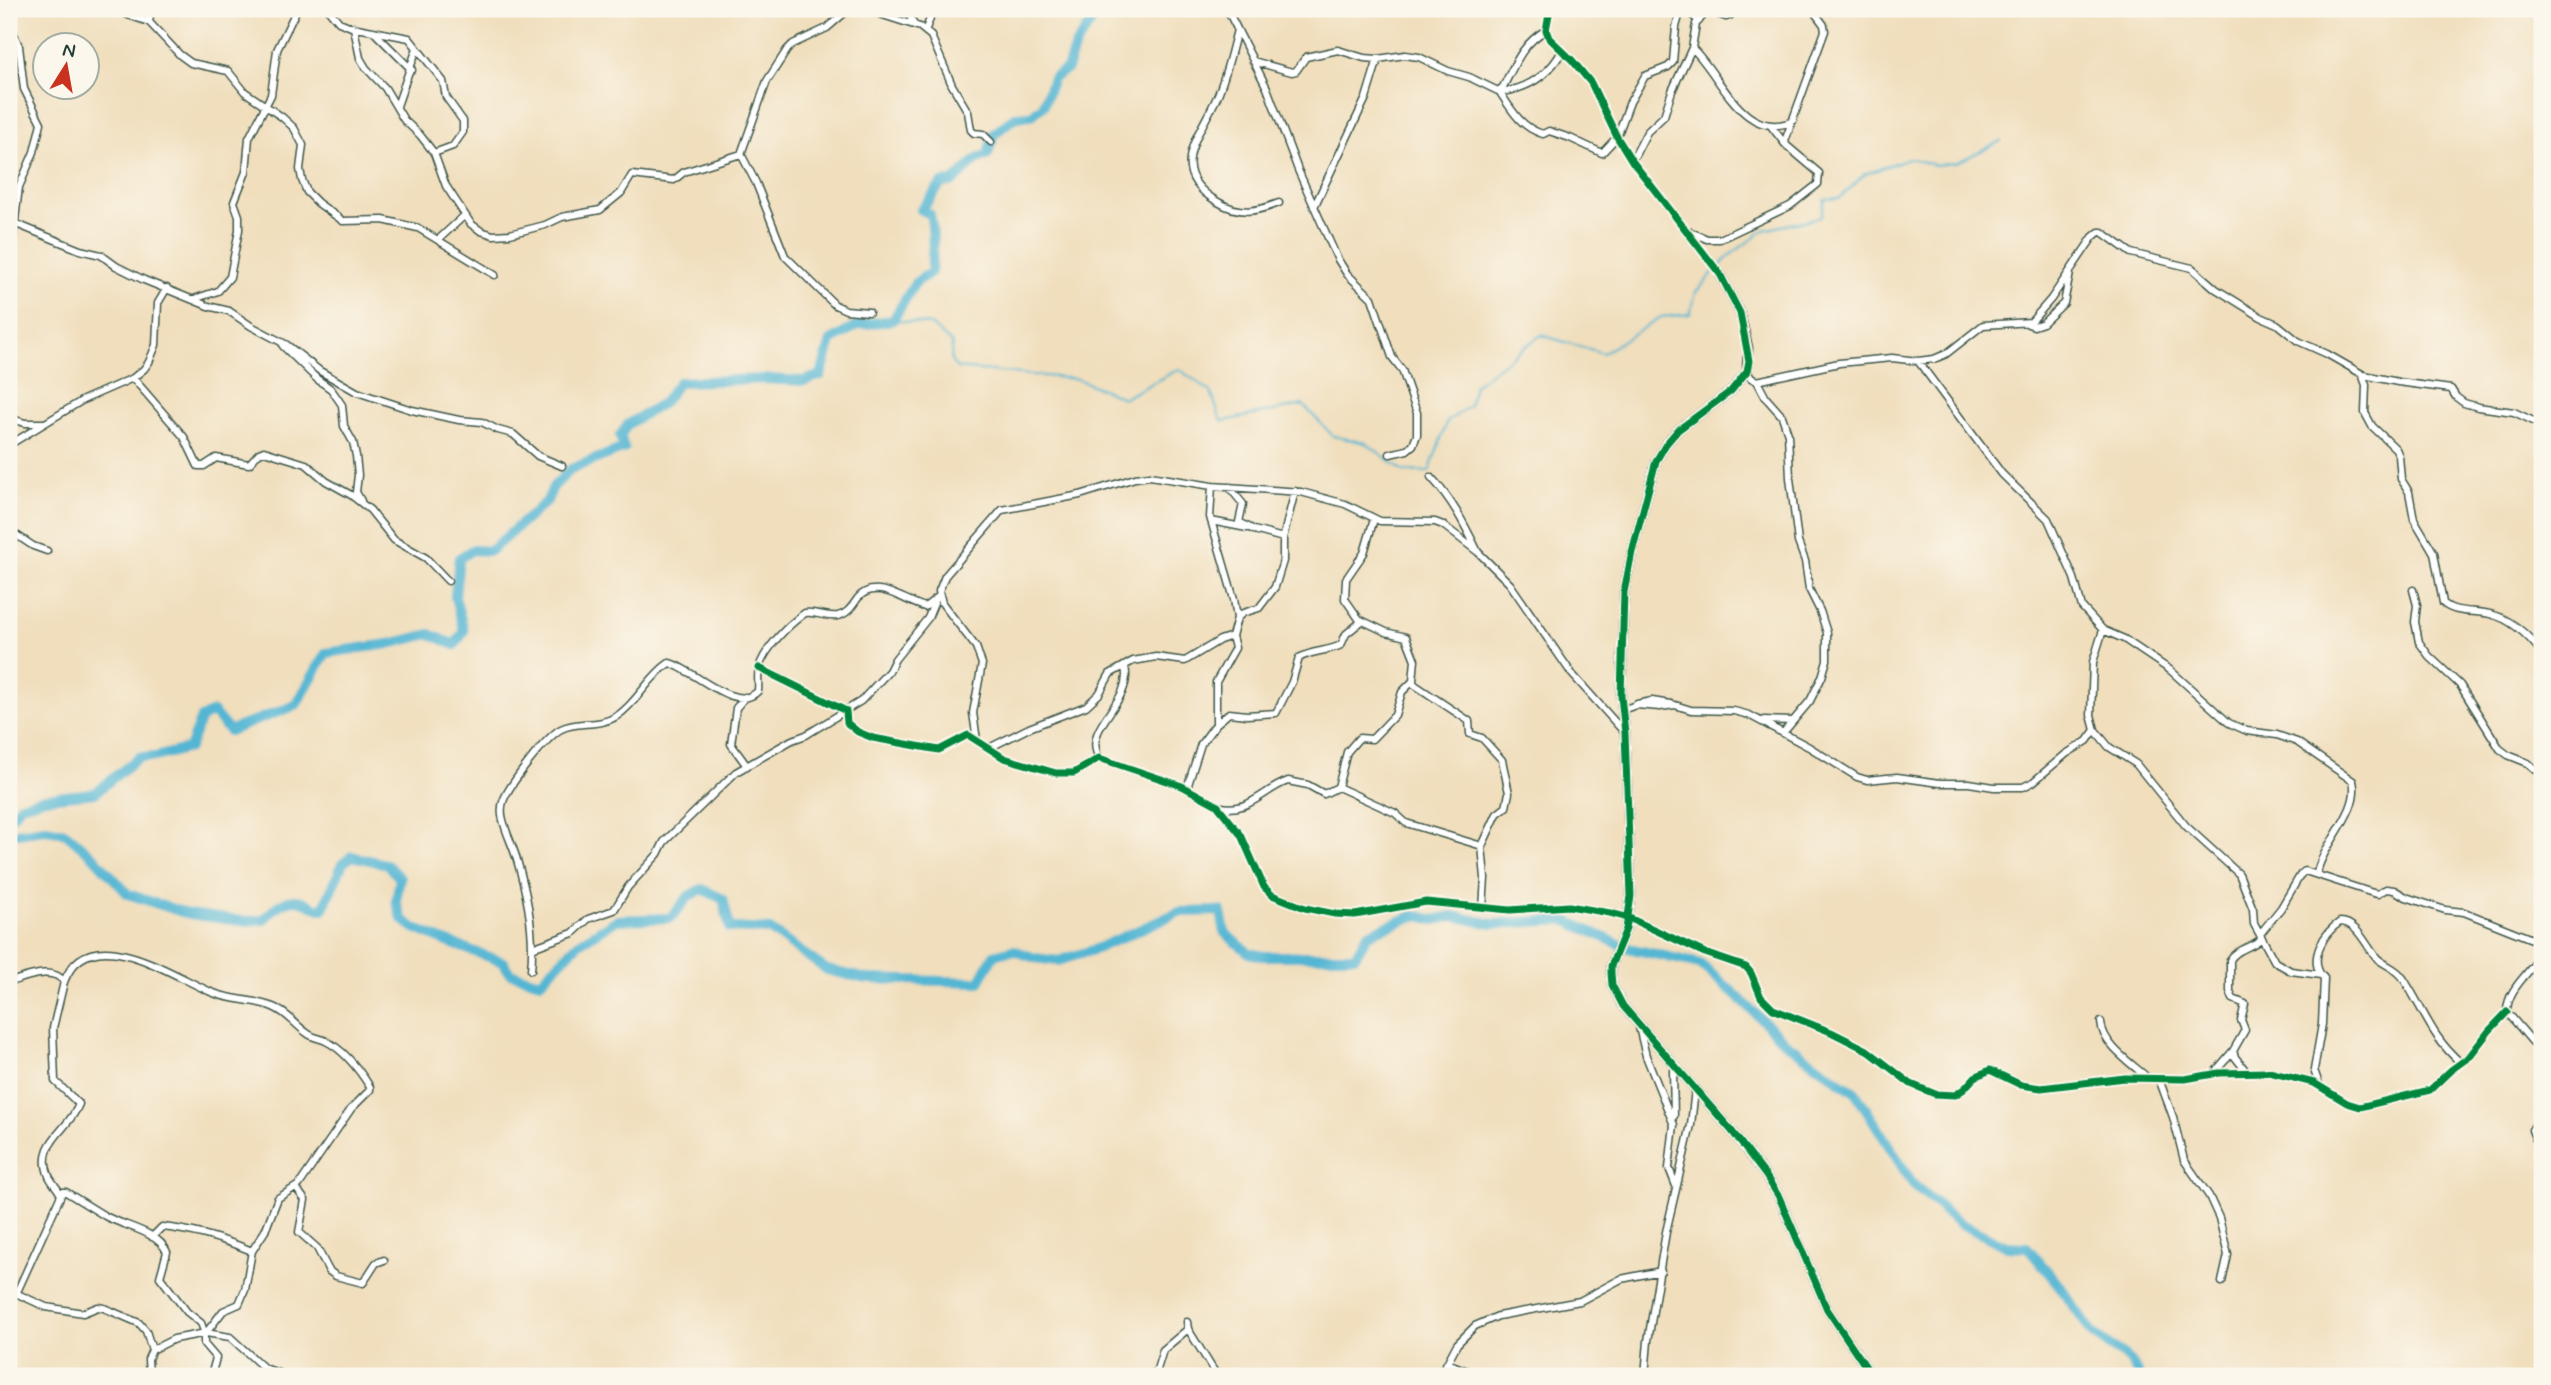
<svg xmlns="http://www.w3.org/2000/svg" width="2551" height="1385" viewBox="0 0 2551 1385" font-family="Mynerve,sans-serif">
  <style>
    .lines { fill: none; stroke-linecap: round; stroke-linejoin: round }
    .stream { stroke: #55b6d3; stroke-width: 2 }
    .river { stroke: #55b6d3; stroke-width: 10 }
    .street-casing { stroke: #3e5548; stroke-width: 9 }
    .secondary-casing { stroke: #3e5548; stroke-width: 11 }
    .street { stroke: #fff; stroke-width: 6 }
    .secondary { stroke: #fde4d0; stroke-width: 9 }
    .cycleway-casing { stroke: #fbf7ec; stroke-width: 11 }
    .cycleway { stroke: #00873e; stroke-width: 7 }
  </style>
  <rect width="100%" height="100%" fill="#fbf7ec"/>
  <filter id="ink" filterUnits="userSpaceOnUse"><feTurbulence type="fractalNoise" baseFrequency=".0143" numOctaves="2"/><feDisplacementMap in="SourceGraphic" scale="14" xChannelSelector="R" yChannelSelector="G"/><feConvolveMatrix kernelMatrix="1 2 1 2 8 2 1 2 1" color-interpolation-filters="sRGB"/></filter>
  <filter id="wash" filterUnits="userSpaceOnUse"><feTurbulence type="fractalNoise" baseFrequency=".00686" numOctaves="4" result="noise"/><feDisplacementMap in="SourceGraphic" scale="28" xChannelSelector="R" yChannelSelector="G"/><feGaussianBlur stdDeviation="1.57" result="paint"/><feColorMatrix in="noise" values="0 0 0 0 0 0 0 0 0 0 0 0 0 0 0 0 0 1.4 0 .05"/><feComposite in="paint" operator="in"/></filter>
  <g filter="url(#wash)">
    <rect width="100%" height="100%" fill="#f0debc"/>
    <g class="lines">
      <path class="stream" d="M1718,268L1729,256L1764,230L1821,217L1825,199L1840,198L1865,174L1909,158L1934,165L1956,163L2001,141
        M893,320L931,325L952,344L951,361L957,368L1077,379L1124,398L1179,369L1211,392L1220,418L1224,421L1303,405L1333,436L1366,443L1403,471L1429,472L1447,422L1469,406L1474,385L1541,335L1603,353L1661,317L1690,314L1696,292L1714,272"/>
      <path class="river" d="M9,819L21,805L45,798L95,793L139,757H155L189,748L201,718L213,712L229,731L296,705L326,653L389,644L430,634L455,645L464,631L455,597L459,558L472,550L490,551L547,501L553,487L571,469L624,448L620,436L628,424L663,403L679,382L765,379L804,381L821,375L831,341L858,325L893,320L915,283L931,272C933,256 934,228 930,214L921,210L942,183L953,182L976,160L988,154L994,134L1015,117L1031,116L1043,106L1053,78L1067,69L1075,46L1094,18L1088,9
        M9,834L46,829L66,833L94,857L128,894L188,914L244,921L263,920C273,910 285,896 302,901C310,904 314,909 323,909L343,863L352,856L386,864L400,878L396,901L402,919L414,928L442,940L503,962L510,973L540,982L579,943L617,920L671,918L689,896L702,889L723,899L730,928L770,930L827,970L867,979L979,982L994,955L1013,950L1035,958L1058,961L1096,949L1179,912L1221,911L1225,933L1249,953L1263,956H1355L1368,934L1416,915L1434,920L1453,916L1493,924L1565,920L1628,948L1700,964L1735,994L1786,1043L1856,1093L1913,1184L1959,1223L2006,1246L2027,1247L2058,1284L2093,1334L2131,1361L2139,1376"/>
    </g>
  </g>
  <g filter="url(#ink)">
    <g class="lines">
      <defs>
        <path id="street" d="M119,9L128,15L149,22
          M151,9L149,22L180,55L191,63L228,71L245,92L282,117L294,128L303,145L300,169L302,180L307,192L318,203L343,221L383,220L418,228L495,275
          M328,9L339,22L354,28L360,58L366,68L385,88L404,120L420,135L434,153L446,186L471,224L481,231L493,235L510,234L545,225L562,217L600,210L621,193L632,175L674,180L684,172L741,154
          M849,9L827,28L793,44L787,50L767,81L741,154L756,183L785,256L835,305L846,310L869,312
          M864,9L920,27L931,36L952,85L968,112L971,130L974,133L983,134L991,142
          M907,9L914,25
          M1227,9L1267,88L1298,170L1337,258L1347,274L1372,298L1392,357L1402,370L1417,413V435L1413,445L1407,450L1390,454
          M1550,9L1546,30L1549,38L1572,60L1591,83L1617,137L1632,161L1720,274
          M1685,9L1699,21
          M2535,9L2542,28
          M9,23L19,46L24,89L41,123L34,152L19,187L9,269
          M352,27L409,38L443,81L446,97L463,121V132L453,146L434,153
          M1237,30C1231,53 1226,76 1217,97C1199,137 1165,171 1218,202C1240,215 1256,212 1279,203
          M373,31L412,70
          M925,31L934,9
          M1692,48C1721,75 1743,143 1793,121
          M1253,61L1292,72L1296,71L1306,57L1338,50L1364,58L1378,59L1405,55L1419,57L1448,71L1469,77L1498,91L1503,87C1515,64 1522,44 1546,30
          M1503,89L1501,94C1512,111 1522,128 1543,134L1549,131L1570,138L1602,153L1617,137L1630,102L1645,76L1668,67L1673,62L1676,27L1681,9
          M1502,92C1529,88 1549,75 1562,51
          M397,106L417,48
          M1771,126L1785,144
          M1632,161L1647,132L1664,116L1672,91L1692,48L1696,24L1706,12L1710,11L1726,17L1731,15L1734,9
          M1314,207L1366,98L1378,59
          M9,221L80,250L101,255L116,266L144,280L208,306L229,311L251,326L287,345L320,371L357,392L412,410L459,420L482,422L498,430L513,434L538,456L562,466
          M1684,229L1707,239H1720L1790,206L1818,184L1819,173L1786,145L1785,141L1825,31L1824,25L1812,9
          M439,239L465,215
          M194,299L218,291L230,277L239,230V216L234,202L246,172L249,138L271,95L277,50L297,9
          M2028,324L2034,326L2043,323L2064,303L2070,273
          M283,346L317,379L331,389L342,405L344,426L353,442L356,456L358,475L356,492L361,501
          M1918,361L2002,474L2048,519L2074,578L2082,607L2103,630L2124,639L2170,670L2229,723L2247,731L2277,735L2297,742L2353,781C2361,811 2323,843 2317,873
          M1747,371L1751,378L1757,381L1766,398L1782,416L1788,434L1790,478L1798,542L1805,561L1809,589L1820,611L1827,633V660L1822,677L1810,701L1783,733
          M2364,375L2398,382L2451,389L2456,397L2464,403L2478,407L2514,412L2542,425
          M133,378L184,437L198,466H204L216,458L249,464L259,453L264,451L306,464L326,481L351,495L370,510L394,540L426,558L448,581
          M1757,381L1839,363L1892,358L1918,361L1934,359L1946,354L1983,325L2031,322L2051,299L2093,237L2099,232H2102L2131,253L2192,268L2216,289L2261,317L2277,324L2298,341L2327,354L2362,374L2366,385L2365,413L2372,426L2396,449L2399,456L2401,479L2409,492L2414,519L2434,553L2443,603C2455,614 2474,610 2490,614C2512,619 2529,636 2542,653
          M9,418L25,423H44
          M9,445L83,400L133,378L144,369L149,362L156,345L158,303L167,288
          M1431,477C1452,500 1464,523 1477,550
          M1212,486L1210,517L1234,599L1237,618
          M1229,487L1243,504L1239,522L1254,530L1283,538
          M1211,521L1247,528
          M9,530L33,546L47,551
          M2413,590L2417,605L2415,622L2419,642L2429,656L2460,685L2500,749L2508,755L2528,763L2542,775
          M2103,630L2093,662L2091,715L2095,730L2109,747L2136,764L2186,826L2239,874L2253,909L2254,924L2275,962L2291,971L2321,975L2324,978L2322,1024L2314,1070L2320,1087
          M759,668L846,711L847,723L858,732L873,738L939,750L968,735L1004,758L1056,773H1074L1099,758L1182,786L1217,805L1241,835L1264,887L1272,895L1305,908L1335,914L1355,915L1426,902L1510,910L1569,906L1610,913L1629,918L1705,953L1746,967L1751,973L1761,997L1773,1009L1831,1032L1867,1050L1911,1084L1935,1094L1955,1095L1964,1089L1975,1077L1990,1070L2021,1085L2041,1088L2125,1078L2185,1079L2219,1073L2269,1072L2314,1083L2347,1103L2360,1107L2430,1090L2451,1070L2469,1057L2489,1031L2507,1012
          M1412,683L1469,721L1470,734L1482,738L1502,760L1509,793L1506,807L1497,814L1482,846L1485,878L1483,908
          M745,697L736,708L731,744L747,766
          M1637,704L1652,701L1671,704
          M1622,710L1636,705L1660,707L1675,705L1691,710L1734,711L1749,715L1809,747L1857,777L1867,780L1897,777L1940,783H1969L1994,787H2023L2033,782L2066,754L2087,741L2095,730
          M1764,720L1791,721
          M1216,724L1229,713L1247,715L1276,713L1292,682L1299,658C1313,650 1327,652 1341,645L1346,634L1362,621
          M977,740L973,713L982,664L976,647L942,603L939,591L945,576L1002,510L1080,495L1135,478L1150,476L1212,486L1301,492L1345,504L1380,521L1435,522L1443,525L1478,552L1510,584L1572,674L1624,732
          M989,748L1029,728L1086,706L1099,694L1110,674L1133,661L1156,657L1185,661L1220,640L1232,636L1237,618L1243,613L1259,608L1275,587L1283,561V538L1295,491
          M1099,758C1081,726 1134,703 1125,667
          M1338,787L1347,752L1359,738L1372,739L1395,715L1402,692L1413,681L1415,660L1406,637L1386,632L1359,619L1345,599L1346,579L1364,553L1374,519
          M1187,788L1201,744L1216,724V682L1235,648L1232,636
          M1219,806C1247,815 1264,789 1288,781L1308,785L1324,794L1338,787L1395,813L1406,823L1482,846
          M2260,934L2281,908L2301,874L2305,871L2373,893L2378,894L2386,889L2394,890L2406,897L2445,910L2464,912L2542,943
          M532,948L573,933L588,919L614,910L628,887L658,854L664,842L736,772L792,740L806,735L861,701L889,671L895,659L928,618L935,601
          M2542,953C2531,973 2507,988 2507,1012L2542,1053
          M531,970C535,934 527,894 517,860C513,846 506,833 503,820C501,813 501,806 504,799C511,783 546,737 561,729C578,720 598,728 617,716C638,702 648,677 669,663C691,667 736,715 758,691C759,683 757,675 759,668C765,648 788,625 805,613C816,611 826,618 838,616C848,614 852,606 858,598C876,577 905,602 925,607L939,596
          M2321,975C2309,957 2325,932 2340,922C2358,922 2366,947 2378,959C2386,966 2397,968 2403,978C2424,1010 2431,1037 2461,1063
          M9,982C25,978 53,965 64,982L53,1028L55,1081L79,1104C69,1131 35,1142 49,1176C52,1183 58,1188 61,1195L17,1292
          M64,982C88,917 171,975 211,992C231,1001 254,999 273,1007C288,1013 295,1025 307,1033C313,1038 320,1038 326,1041C344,1050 360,1071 370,1087V1090L351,1109L299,1185L278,1198L265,1231L252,1251L245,1290L239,1304L223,1311L206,1333L174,1339L152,1350L148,1359L149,1376
          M2101,1022C2102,1045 2132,1064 2148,1078
          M1639,1027L1646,1056L1674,1125L1669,1168L1676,1186
          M2233,1051L2235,1057L2246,1071
          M2215,1072L2233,1051L2245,1030L2241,1020L2245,1004L2233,999L2230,991V960C2237,948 2252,948 2262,938
          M2159,1079L2173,1117L2184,1160L2209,1196L2219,1218L2228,1255L2222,1282
          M2542,1115L2532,1130L2536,1140L2542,1144
          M1674,1116L1673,1070L1677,1068
          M296,1188L305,1200L299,1232L317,1248L329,1271L336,1276L363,1283L376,1263L384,1260
          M61,1195V1192H66C79,1200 92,1208 105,1216C123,1226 158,1231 167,1252L160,1277L187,1312L201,1323L205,1334
          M152,1237L162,1227C194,1230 223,1239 252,1251
          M9,1290L46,1307L83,1313L98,1307L104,1308L139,1323L146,1331L152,1350
          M1187,1322L1188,1329L1217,1376
          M206,1333L230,1337L264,1368L287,1376
          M204,1334V1344L216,1358L211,1376
          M1447,1363L1480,1376
          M1155,1376L1163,1350L1188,1329
          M1440,1376L1457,1344L1475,1326L1498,1316L1580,1301L1621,1279L1661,1271
          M1645,1376L1648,1341L1666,1232L1691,1125L1695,1089"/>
        <path id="secondary" d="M1720,274L1740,313L1748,348L1747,371L1731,391L1678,430L1666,444L1656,461L1632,552L1624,592L1621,696L1625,733L1631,896L1626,929L1611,966V973L1612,985L1623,1006L1731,1130L1766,1176L1779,1197L1827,1309L1872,1376"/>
      </defs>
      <use href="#street" class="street-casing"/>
      <use href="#secondary" class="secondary-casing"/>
      <use href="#street" class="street"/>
      <use href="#secondary" class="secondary"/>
      <defs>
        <path id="cycleway" d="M1550,9L1546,30L1549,38L1572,60L1591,83L1617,137L1632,161L1720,274L1740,313L1749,361L1747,371L1731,391L1678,430L1666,444L1656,461L1632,552L1624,592L1621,696L1625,733L1631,896L1626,929L1611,966V973L1612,985L1623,1006L1731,1130L1766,1176L1779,1197L1827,1309L1872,1376
          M759,668L846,711L847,723L858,732L873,738L939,750L968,735L1004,758L1056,773H1074L1099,758L1182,786L1217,805L1241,835L1264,887L1272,895L1305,908L1335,914L1355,915L1426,902L1510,910L1569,906L1610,913L1629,918L1705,953L1746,967L1751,973L1761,997L1773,1009L1831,1032L1867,1050L1911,1084L1935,1094L1955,1095L1964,1089L1975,1077L1990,1070L2021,1085L2041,1088L2125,1078L2185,1079L2219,1073L2269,1072L2314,1083L2347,1103L2360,1107L2430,1090L2451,1070L2469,1057L2489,1031L2507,1012"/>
      </defs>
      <use href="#cycleway" class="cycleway-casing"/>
      <use href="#cycleway" class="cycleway"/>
    </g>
  </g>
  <rect width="2551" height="1385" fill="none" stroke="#fbf7ec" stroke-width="35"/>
  <g transform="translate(66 66) rotate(11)"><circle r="33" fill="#fbf7ec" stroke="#a3ada2" stroke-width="2"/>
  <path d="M0-5L12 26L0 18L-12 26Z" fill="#c8321e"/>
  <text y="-10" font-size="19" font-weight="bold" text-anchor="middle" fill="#1f3d34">N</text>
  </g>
</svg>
